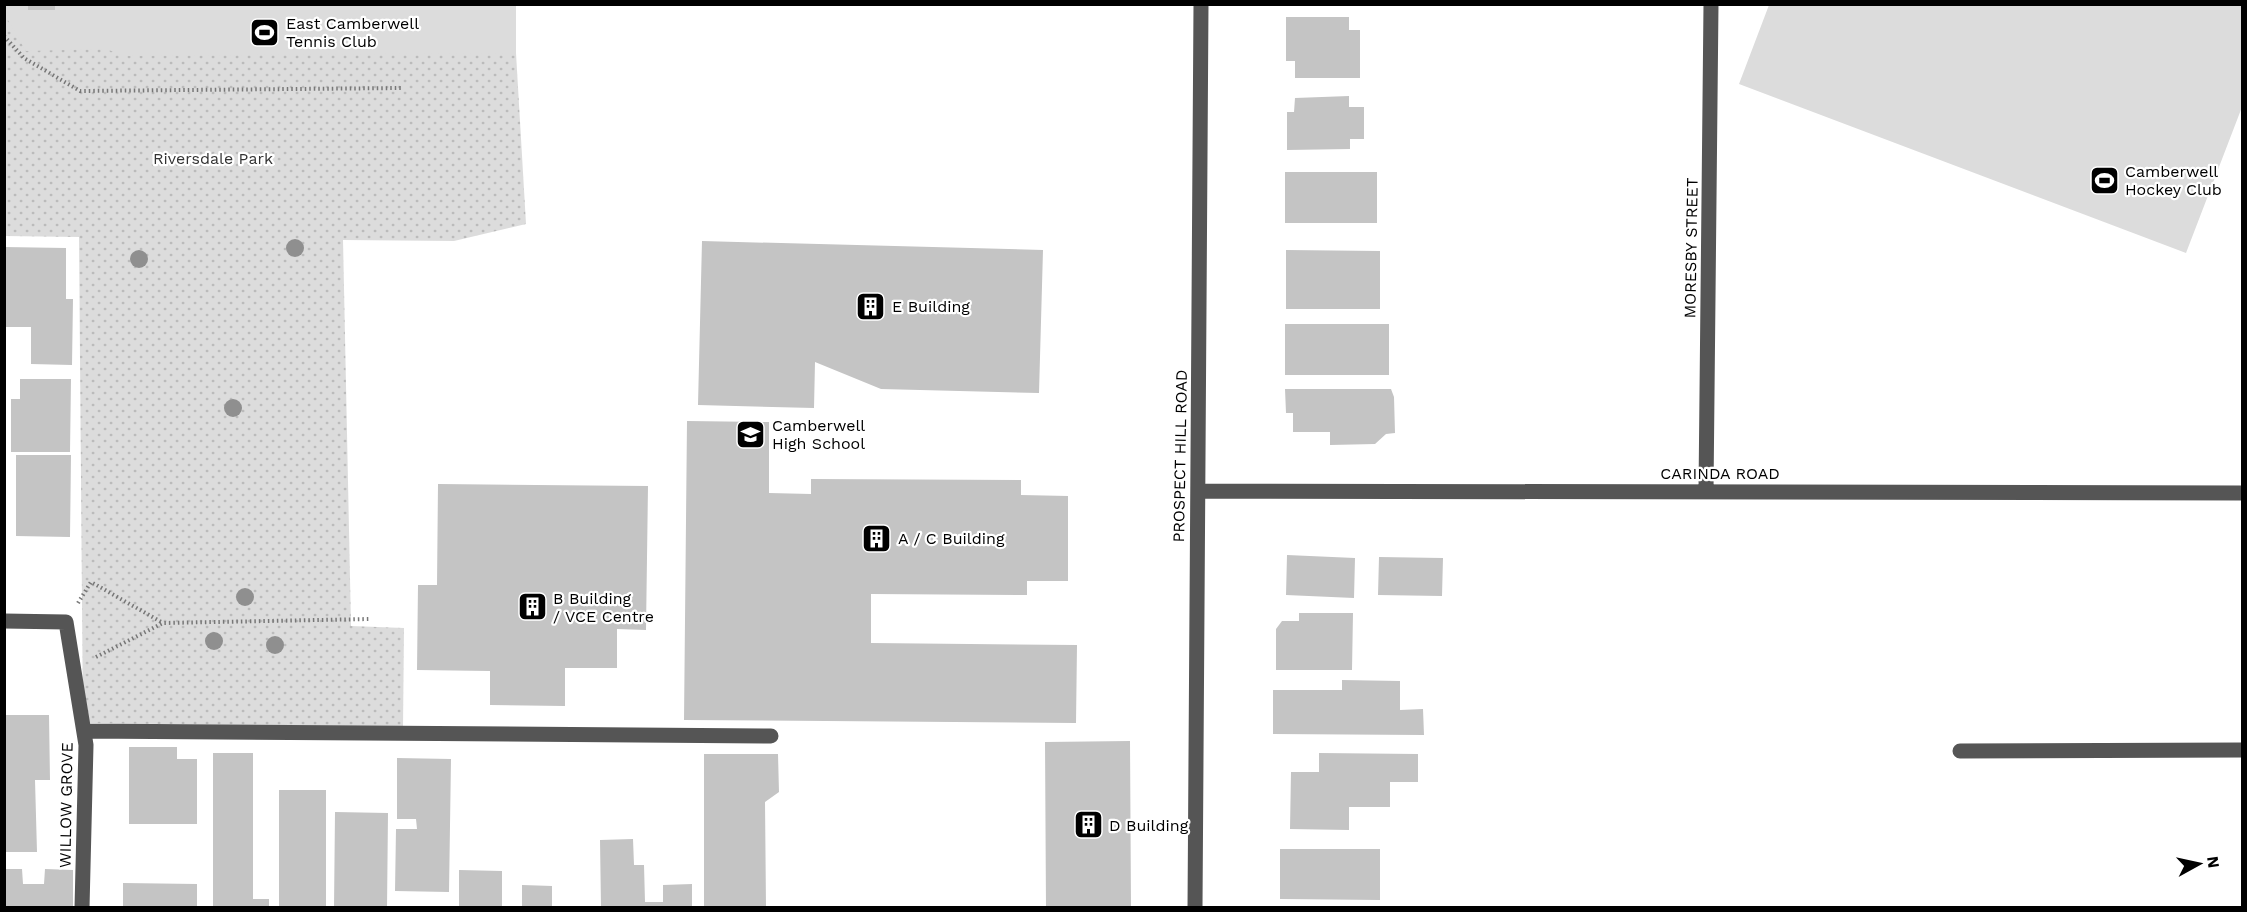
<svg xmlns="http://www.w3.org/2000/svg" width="2247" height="912" viewBox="0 0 2247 912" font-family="'Work Sans',sans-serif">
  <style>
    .park { fill: url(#park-dots) }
    .pitch { fill: #dcdcdc }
    .building { fill: #c4c4c4 }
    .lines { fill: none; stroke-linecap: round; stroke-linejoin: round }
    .path { stroke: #777; stroke-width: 4; stroke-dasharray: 1.5 3; stroke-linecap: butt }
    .minor { stroke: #555; stroke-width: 15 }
    .tree { fill: #8f8f8f }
    .labels { text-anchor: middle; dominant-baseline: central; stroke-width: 4.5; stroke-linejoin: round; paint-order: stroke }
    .poi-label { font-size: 16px; fill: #000; stroke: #fff; text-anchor: start }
    .park-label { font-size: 16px; fill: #333; stroke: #fff }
    .street-label { font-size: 16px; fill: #000; stroke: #fff }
  </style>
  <defs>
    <pattern id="park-dots" width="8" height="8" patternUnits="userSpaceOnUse" patternTransform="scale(1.5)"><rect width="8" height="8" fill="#dcdcdc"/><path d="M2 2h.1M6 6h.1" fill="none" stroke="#bbb" stroke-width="1.8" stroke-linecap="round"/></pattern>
  </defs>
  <rect width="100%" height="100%" fill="#fff"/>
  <path class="park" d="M5,5H516V53L526,224L454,241L343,240L351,626L404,628L403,727L83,723L79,237L5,236Z"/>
  <path class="pitch" d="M5,4L516,5V53L125,56L106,49L26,51L5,15Z
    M1769,5H2242V107L2186,253L1739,84Z"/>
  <path class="building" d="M28,4H55V10H28Z
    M1286,17H1349V30H1360V78H1295V61H1286Z
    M1349,96V107H1364V139H1350V149L1287,150V112H1294L1295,98Z
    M1285,172H1377V223H1285Z
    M702,241L1043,250L1039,393L881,389L815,362L814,408L698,405Z
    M4,247L66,248V299H73L72,365L31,364V327H4Z
    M1286,250L1380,251V309H1286Z
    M1285,324H1389V375H1285Z
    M20,379H71L70,452H11V399H20Z
    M1285,389H1391L1394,397L1395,433L1386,434L1375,444L1330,445V432H1293V413H1286Z
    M687,421L769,422V493L811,494V479L1021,480V495L1068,496V581H1027V595L871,594V643L1077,645L1076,723L684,720Z
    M16,455H71L70,537L16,536Z
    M438,484L648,486L646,630L617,629V668H565V706L490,705V671L417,670L418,585H437Z
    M1287,555L1355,558L1354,598L1286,595Z
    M1379,557L1443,558L1442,596L1378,595Z
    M1299,613H1353L1352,670H1276V629L1282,621H1299Z
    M1342,680L1400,681V710L1423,709L1424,735L1273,734V690H1342Z
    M4,715H49L50,780H35L37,852H4Z
    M1130,741L1131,908H1046L1045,742Z
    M129,747H177V759H197V824H129Z
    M213,753H253V899H269V908H213Z
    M1319,753L1418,754V782H1390V807H1349V830L1290,829L1291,772H1319Z
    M704,754H778L779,792L765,802L766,908H704Z
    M397,758L451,759L449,892L395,891L396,829H417L416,819H397Z
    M279,790H326V908H279Z
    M335,812L388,813L387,908H334Z
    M633,839L634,865H644L645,902H663V885L692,884V908H601L600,840Z
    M1280,849H1380V900L1280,899Z
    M4,869H22L23,884H44L45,869L73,870V908H4Z
    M459,870L502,871V908H459Z
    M123,883L197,884V908H123Z
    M522,885L552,886V908H522Z"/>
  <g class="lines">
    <path class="path" d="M4,36L24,58L80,91L401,88
      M78,603L91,582L163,623
      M96,657L163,623L370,619"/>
    <path class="minor" d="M1198,491L2242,493
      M1706,491L1711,4
      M4,621L66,622L86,745L82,908
      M84,731L771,736
      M1960,751L2242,750
      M1195,908L1201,4"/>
  </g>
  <g class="tree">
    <circle cx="295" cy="248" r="9"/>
    <circle cx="139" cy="259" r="9"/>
    <circle cx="233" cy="408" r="9"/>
    <circle cx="245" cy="597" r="9"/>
    <circle cx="214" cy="641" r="9"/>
    <circle cx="275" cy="645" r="9"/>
  </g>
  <defs>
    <symbol id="stadium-square" viewBox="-11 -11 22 22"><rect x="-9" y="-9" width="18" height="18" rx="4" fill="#000" stroke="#fff"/><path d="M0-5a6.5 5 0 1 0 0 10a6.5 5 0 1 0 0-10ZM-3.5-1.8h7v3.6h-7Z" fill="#fff"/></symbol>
    <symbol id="building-square" viewBox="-11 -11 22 22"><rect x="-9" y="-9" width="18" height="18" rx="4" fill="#000" stroke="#fff"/><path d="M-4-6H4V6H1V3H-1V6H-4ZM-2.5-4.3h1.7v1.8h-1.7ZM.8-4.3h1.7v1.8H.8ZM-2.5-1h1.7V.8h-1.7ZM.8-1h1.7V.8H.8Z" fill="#fff"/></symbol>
    <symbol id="school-square" viewBox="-11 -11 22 22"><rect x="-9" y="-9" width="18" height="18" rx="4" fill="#000" stroke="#fff"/><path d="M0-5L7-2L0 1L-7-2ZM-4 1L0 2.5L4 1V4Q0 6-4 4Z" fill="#fff"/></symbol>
  </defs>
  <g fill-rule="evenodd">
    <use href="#stadium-square" x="248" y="16" width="33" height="33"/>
    <use href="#stadium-square" x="2088" y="164" width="33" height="33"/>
    <use href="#building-square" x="854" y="290" width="33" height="33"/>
    <use href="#school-square" x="734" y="418" width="33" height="33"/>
    <use href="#building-square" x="860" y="522" width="33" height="33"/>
    <use href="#building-square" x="516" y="590" width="33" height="33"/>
    <use href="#building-square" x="1072" y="808" width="33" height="33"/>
  </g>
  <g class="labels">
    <g class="poi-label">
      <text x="286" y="23">East Camberwell<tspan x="286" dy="18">Tennis Club</tspan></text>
      <text x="2125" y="171">Camberwell<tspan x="2125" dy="18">Hockey Club</tspan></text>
      <text x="892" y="306">E Building</text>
      <text x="772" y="425">Camberwell<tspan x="772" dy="18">High School</tspan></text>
      <text x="898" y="538">A / C Building</text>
      <text x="553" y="598">B Building<tspan x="553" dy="18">/ VCE Centre</tspan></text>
      <text x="1109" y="825">D Building</text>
    </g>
    <g class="park-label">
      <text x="213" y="158">Riversdale Park</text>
    </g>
    <g class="street-label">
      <text transform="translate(1691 248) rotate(-89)">MORESBY STREET</text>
      <text transform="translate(1180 456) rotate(-89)">PROSPECT HILL ROAD</text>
      <text x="1720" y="473">CARINDA ROAD</text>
      <text transform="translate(66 805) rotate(-89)">WILLOW GROVE</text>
    </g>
  </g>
  <rect width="2247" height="912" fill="none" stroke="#000000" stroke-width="12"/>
  <g transform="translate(2199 864) rotate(82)" stroke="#ffffff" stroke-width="4.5" paint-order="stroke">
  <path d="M0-4.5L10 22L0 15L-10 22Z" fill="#000000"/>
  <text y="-9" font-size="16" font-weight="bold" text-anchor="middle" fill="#000000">N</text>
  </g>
</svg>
